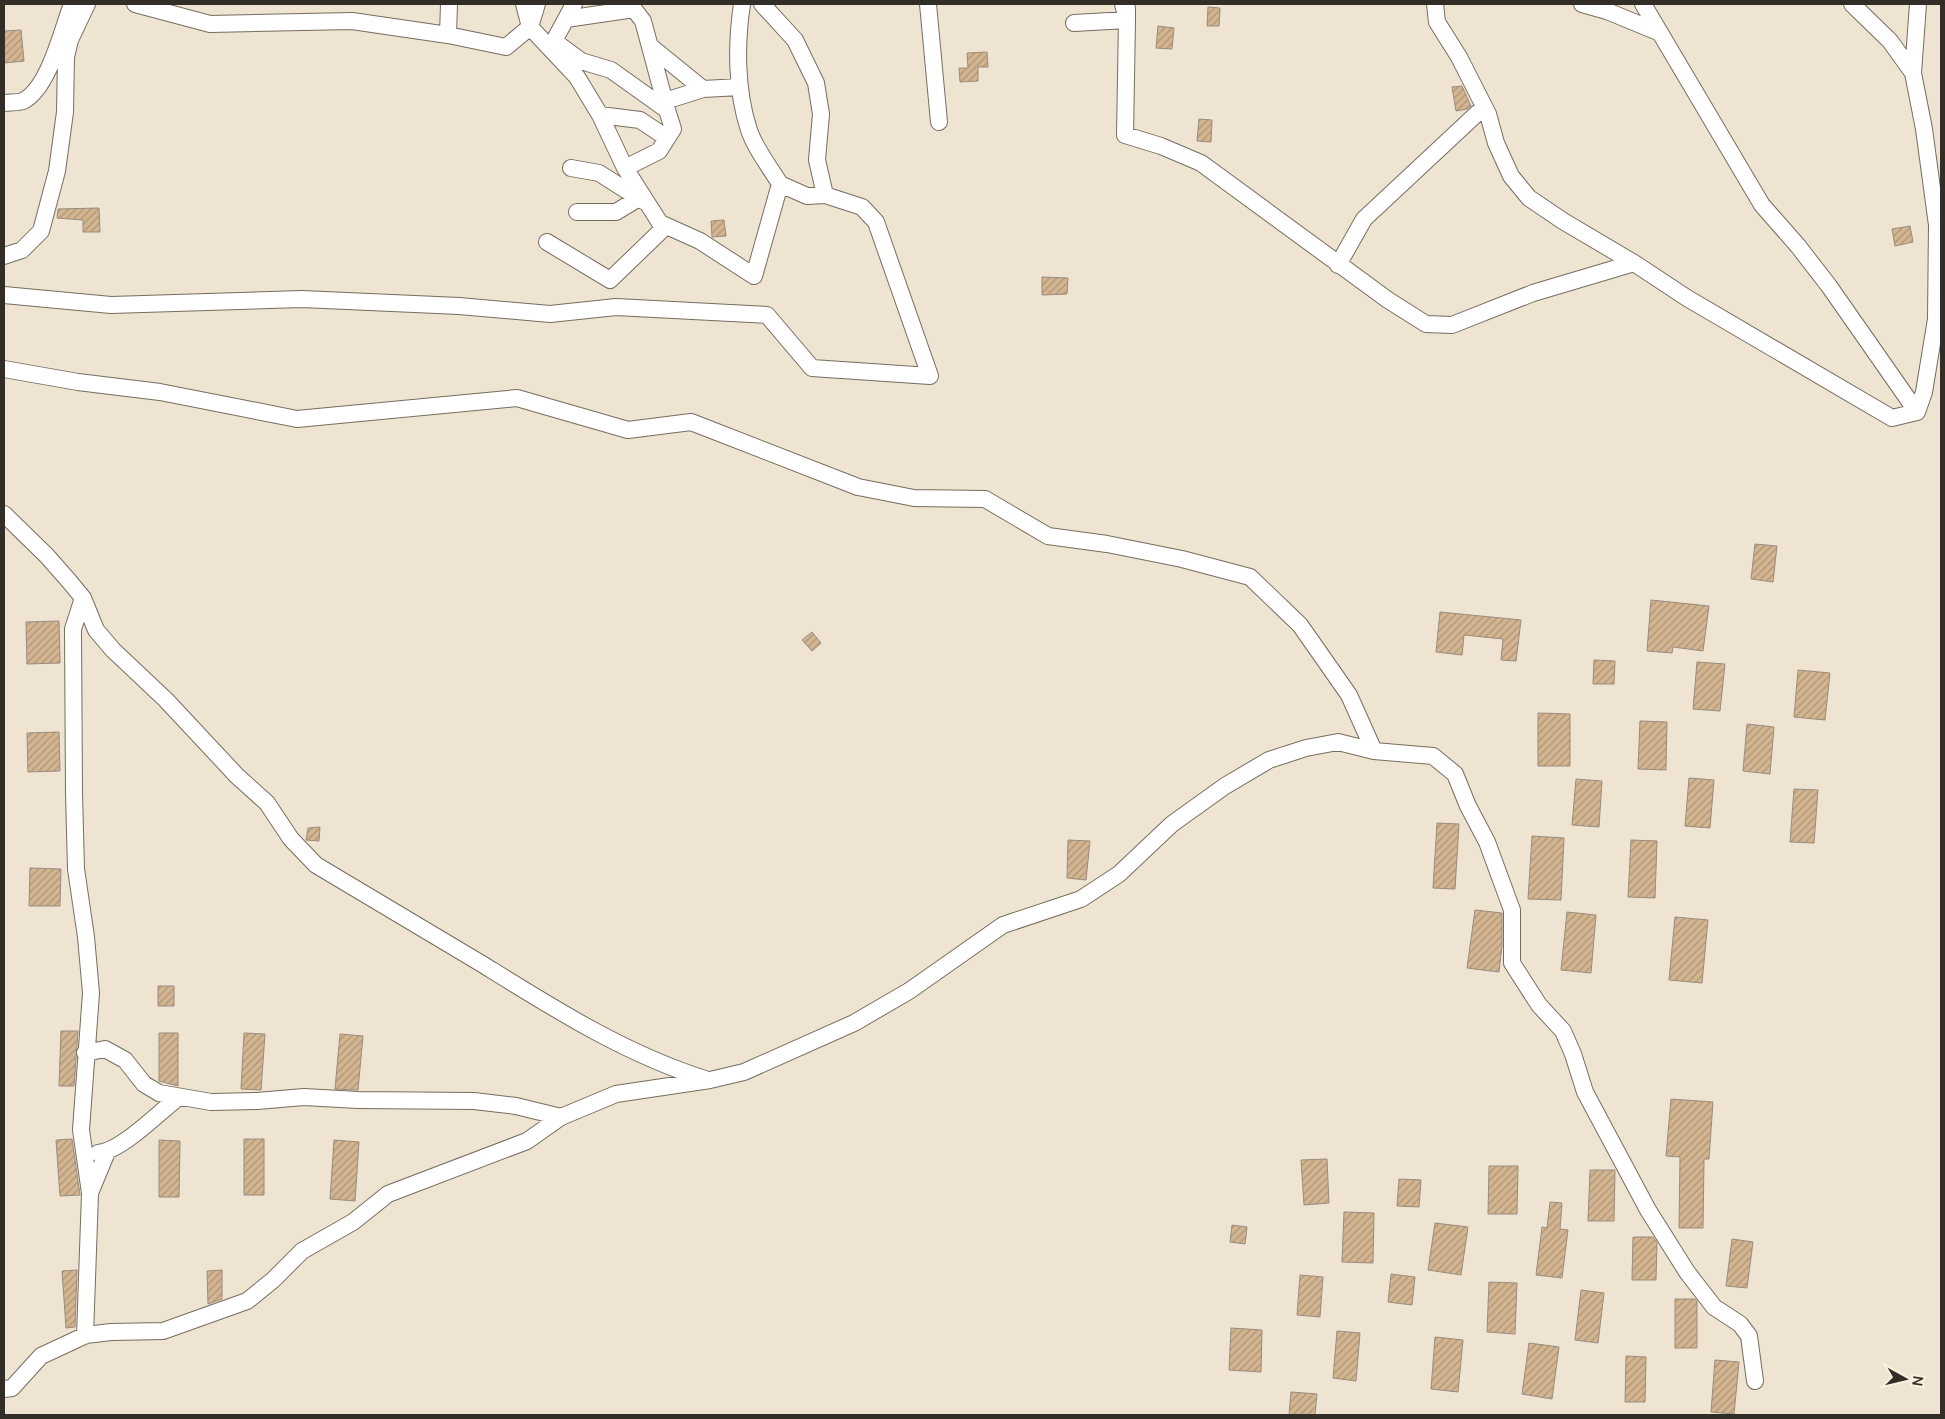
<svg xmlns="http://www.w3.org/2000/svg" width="1945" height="1419" viewBox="0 0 1945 1419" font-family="Manrope,sans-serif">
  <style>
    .building { fill: url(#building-hatch); stroke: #998c7e }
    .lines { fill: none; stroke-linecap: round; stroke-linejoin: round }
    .street-casing { stroke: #776d5e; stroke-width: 18 }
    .street { stroke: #fff; stroke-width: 16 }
  </style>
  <defs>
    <pattern id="building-hatch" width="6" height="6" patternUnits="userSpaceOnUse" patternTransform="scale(1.25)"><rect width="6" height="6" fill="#d3b590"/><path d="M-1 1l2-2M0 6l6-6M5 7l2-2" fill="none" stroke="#ac9476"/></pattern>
  </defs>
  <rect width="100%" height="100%" fill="#efe3d2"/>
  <path class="building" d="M1208,7L1220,8L1219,26H1207Z
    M1158,26L1174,28L1172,49L1156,48Z
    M21,30L24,61L4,63V31Z
    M987,52L988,67H978V81L960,82L959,68H968L967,53Z
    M1462,86L1471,106L1467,109L1456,111L1452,87Z
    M1199,119L1212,120L1211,142L1197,141Z
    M99,208L100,232H83V220L57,218L58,209Z
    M724,220L726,236L712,237L711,221Z
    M1910,226L1913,242L1895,246L1892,229Z
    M1042,277L1068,278L1067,294L1042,295Z
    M1755,544L1777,546L1773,582L1751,579Z
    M1651,600L1709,606L1703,651L1673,647L1672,653L1647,651Z
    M1440,612L1521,620L1516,661L1501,660L1503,639L1464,635L1462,655L1436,652Z
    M59,621L60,663L27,664L26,622Z
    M812,632L821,643L812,651L802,640Z
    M1594,660L1615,661L1614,684H1593Z
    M1697,662L1725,664L1720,711L1693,709Z
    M1798,670L1830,673L1825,720L1794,717Z
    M1538,713L1570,714V766H1538Z
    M1640,721L1667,722L1666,770L1638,769Z
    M1747,724L1774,727L1770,774L1743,771Z
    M59,732L60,771L28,772L27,733Z
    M1689,778L1714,780L1710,828L1685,826Z
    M1576,779L1602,781L1599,827L1572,825Z
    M1794,789L1818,790L1814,843L1790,842Z
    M1437,823L1459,824L1455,889L1433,888Z
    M320,827L319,841L306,840L308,828Z
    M1532,836L1564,838L1561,900L1528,899Z
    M1068,840L1090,841L1086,880L1067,878Z
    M1631,840L1657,841L1655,898L1628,897Z
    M30,868L61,869L60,906H29Z
    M1475,910L1502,913V946L1499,972L1467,968Z
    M1567,912L1596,915L1591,973L1561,970Z
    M1675,917L1708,920L1702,983L1669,980Z
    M158,986H174V1006H158Z
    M61,1031H78L74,1086H59Z
    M159,1033H178V1086L159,1081Z
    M244,1033L265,1034L261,1090L241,1089Z
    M340,1034L363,1036L358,1090L335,1089Z
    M1671,1099L1713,1102L1709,1159H1704L1703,1228H1679L1680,1157L1666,1156Z
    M72,1139L80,1195L60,1196L56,1140Z
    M244,1139H264V1195H244Z
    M159,1140L180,1141L179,1197H159Z
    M334,1140L359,1142L355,1201L330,1199Z
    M1327,1159L1329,1203L1304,1205L1301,1160Z
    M1489,1166H1518L1517,1214H1488Z
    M1590,1170H1615L1614,1221H1588Z
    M1399,1179L1421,1180L1419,1207L1397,1206Z
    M1550,1202L1562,1203L1560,1229L1568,1230L1562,1278L1536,1275L1542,1227L1547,1228Z
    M1344,1212L1374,1213L1373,1263L1342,1262Z
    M1435,1223L1468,1227L1461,1275L1428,1270Z
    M1232,1225L1247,1227L1245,1244L1230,1242Z
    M1633,1237H1653L1657,1243L1656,1280H1632Z
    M1732,1239L1753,1242L1747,1288L1726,1286Z
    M77,1270L75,1327L66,1328L62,1271Z
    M222,1270V1299L208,1304L207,1271Z
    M1391,1274L1415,1277L1412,1305L1388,1302Z
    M1300,1275L1323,1277L1320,1317L1297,1315Z
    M1489,1282L1517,1283L1515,1334L1487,1332Z
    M1581,1290L1604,1293L1598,1343L1575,1340Z
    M1675,1299H1695L1697,1301V1348H1675Z
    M1231,1328L1262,1330L1261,1372L1229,1370Z
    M1337,1331L1360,1333L1356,1381L1333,1378Z
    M1435,1337L1463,1340L1458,1392L1431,1389Z
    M1529,1343L1559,1347L1552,1399L1522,1394Z
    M1626,1356L1646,1357L1645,1402H1625Z
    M1715,1360L1739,1362L1734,1414L1711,1412Z
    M1291,1392L1317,1394L1315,1415H1289Z"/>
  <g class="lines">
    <defs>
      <path id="street" d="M524,4L530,27L537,4
        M742,4C736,44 736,91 749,130C755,149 770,167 780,184
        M762,4L795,40L816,83L821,114L817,160L825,195
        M928,4L939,122
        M1123,4L1127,20L1125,135L1161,146L1201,163L1388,300L1426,324L1452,325L1533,293L1634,263
        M1435,4L1437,22L1459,57L1488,114L1496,143L1511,176L1529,198L1563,221L1634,263L1687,298L1892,418L1917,412
        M1582,4L1607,11L1658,32
        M1643,4L1762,205L1798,246L1829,286L1917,412
        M1852,4L1890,41L1913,73
        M566,19L634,9
        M1074,23L1127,20V8
        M448,35L449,4
        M554,41L581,61L611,70L667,110L643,21L630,4
        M554,41L574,4
        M650,46L703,89L740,87
        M665,101L703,89
        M4,103C9,102 18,103 23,101C49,88 62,30 72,4
        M600,115L640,120L667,138
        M571,168L599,173L643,201
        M625,168L659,151L673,129L667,110
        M577,212H616L639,198
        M547,242L610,280L666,226
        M4,256L22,250L41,231L57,171L65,112L66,57L70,40L87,4
        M1338,265L1364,219L1484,107
        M4,295L111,305L302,299L459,306L550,314L616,307L767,315L812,368L930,376L876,222L862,207L825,195L807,196L780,184L754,276L700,241L660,223L625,168L600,115L577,77L530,27L506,47L448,35L352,21L210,24L135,4
        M4,369L78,382L160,392L297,419L517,398L628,430L691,422L858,487L914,498L985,499L1048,536L1107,544L1182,559L1250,577L1300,625L1349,695L1374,751
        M1917,412L1924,392L1936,319L1937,225L1924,129L1913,73L1918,4
        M4,514L47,556L69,581L83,598L96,630L113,650L166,700L237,776L267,803L291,839L316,865C371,898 427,931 482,964C553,1008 625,1054 705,1079
        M83,598L73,629L74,793L76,869L86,937L91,993L81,1130L90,1193
        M85,1053L105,1049L125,1060L144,1084L159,1093L211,1102L257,1101L304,1097L358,1100L474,1101L516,1106L561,1117
        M98,1153C122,1151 159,1112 179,1097
        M85,1336L90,1193L107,1152
        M4,1389L12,1388L41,1356L86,1335L111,1332L163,1331L247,1301L273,1280L302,1251L353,1222L388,1194L527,1141L561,1117L616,1094L710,1080L744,1072L854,1023L909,991L1003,925L1081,899L1119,874L1172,824L1225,786L1269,760L1306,748L1338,742L1374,751L1433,756L1455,774L1468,806L1487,842L1512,910V963L1539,1005L1563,1031L1573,1054L1585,1092L1648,1210L1687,1272L1714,1307L1740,1324L1749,1336L1755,1381"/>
    </defs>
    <use href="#street" class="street-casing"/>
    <use href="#street" class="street"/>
  </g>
  <rect width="1945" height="1419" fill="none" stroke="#322e27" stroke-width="10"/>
  <g transform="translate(1905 1379) rotate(98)" stroke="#fcf1df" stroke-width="4" paint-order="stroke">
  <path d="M0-4L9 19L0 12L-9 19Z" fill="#322e27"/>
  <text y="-8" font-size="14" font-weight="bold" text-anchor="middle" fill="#322e27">N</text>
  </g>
</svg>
